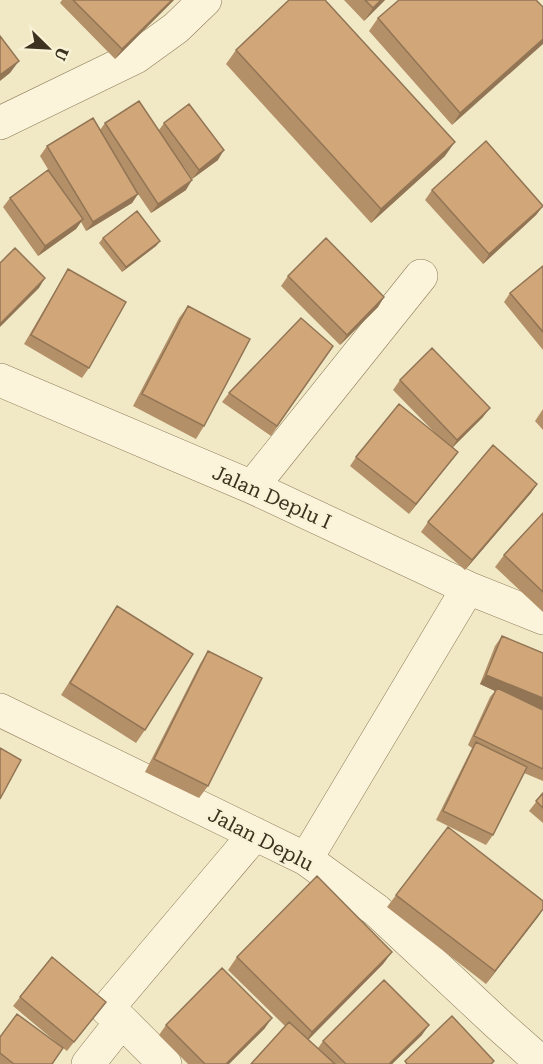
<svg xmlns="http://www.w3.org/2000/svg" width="543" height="1064" viewBox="0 0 543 1064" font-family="'Roboto Serif',serif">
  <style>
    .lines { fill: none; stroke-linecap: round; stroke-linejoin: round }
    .minor-casing { stroke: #8e7b5a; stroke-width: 34 }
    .minor { stroke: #fbf4da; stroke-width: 33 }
    .wall { fill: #b49069 }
    .shaded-wall { fill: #927555 }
    .building { fill: #d1a77a; stroke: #927555; stroke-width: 1.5 }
    .labels { text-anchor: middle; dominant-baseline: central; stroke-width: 4.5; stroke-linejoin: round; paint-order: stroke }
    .street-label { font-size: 20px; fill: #3d311f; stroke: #f8f2d6 }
  </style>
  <rect width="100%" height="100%" fill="#f1e9c6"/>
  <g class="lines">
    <defs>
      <path id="minor" d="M0,123L136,57L176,28L205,0
        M0,380L252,487L468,588L543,618
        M252,487L421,276
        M0,710L306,859L376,910L499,1025L543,1064
        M306,859L468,588
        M122,1021L107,1009L255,834
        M88,1064L122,1021L165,1064"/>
    </defs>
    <use href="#minor" class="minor-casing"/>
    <use href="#minor" class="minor"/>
  </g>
  <path class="wall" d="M62,0H174L115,59L60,3Z
    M344,0H385L364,21Z
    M543,7L452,125L369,31L378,18Z
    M236,50L445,156L371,223L226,64Z
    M105,123L159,130L164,123L218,160L192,179L184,167L186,190L151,213L138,194L132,203L86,231L81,222L76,229L38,256L3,207L10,198L54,179L40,156L47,146L100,130Z
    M432,190L543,206L536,215L483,264L425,200Z
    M103,238L160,241L156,246L122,272L99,243Z
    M543,266V350L504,302L510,293Z
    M68,269L89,368L82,378L24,344L62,279Z
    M288,276L384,297L378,307L340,345L281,286Z
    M188,306L204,426L196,439L133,406L179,318Z
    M333,346L271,436L222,402L229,393Z
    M400,380L483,417L453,447L458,452L409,514L350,466L356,457L436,434L393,390Z
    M543,409V430L535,421Z
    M537,484L531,493L465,570L421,532L428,522Z
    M543,513V612L495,567L504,555Z
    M117,606L145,730L136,743L61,695Z
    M502,636L543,653V781L524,773L493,835L486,845L436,820L472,748L468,745L490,697L495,691L480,684L495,646Z
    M208,651V786L199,798L145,772L200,664Z
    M543,793V823L529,811Z
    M396,895L543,909L486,984L387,907Z
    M392,952L383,964L308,1040L318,1048L323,1041L422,1035L392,1064H251L285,1026L228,970L237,957Z
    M20,997L106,1002L67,1051L63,1048L52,1064H0V1037L63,1048L13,1006Z
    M166,1025L265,1028L229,1064H188L159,1035Z"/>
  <path class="shaded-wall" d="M172,0H174L115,59L122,49Z
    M381,0H385L364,21L373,8Z
    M543,39V44L452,125L460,113Z
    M19,61L10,73L0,81V75Z
    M455,142L445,156L371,223L381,209Z
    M224,150L218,160L192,179L199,170Z
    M192,180L186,190L151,213L158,204Z
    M138,194L132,203L86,231L93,222Z
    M543,206L536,215L483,264L489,254Z
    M83,219L76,229L38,256L45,246Z
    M160,241L156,246L122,272L126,267Z
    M45,278L39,288L0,327V324Z
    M384,297L378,307L340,345L347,335Z
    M490,408L483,417L451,449L457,440Z
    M458,452L451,461L409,514L416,504Z
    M537,484L531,493L465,570L472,560Z
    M486,675L543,698V711L497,688L495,691L480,684Z
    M543,909L538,917L486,984L495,971Z
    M392,952L383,964L303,1045L312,1032Z
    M272,1018L265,1028L229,1064H226Z
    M429,1025L422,1035L392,1064H389Z"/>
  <path class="building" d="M73,0H172L122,49Z
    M289,0H325L455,142L381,209L236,50Z
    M365,0H381L373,8Z
    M399,0H536L543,7V39L460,113L378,18Z
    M0,36L19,61L0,75Z
    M139,101L192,180L158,204L105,123Z
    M189,104L224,150L199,170L164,123Z
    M93,118L138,194L93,222L47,146Z
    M486,141L543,206L489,254L432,190Z
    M48,170L83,219L45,246L10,198Z
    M137,211L160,241L126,267L103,238Z
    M326,238L384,297L347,335L288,276Z
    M15,248L45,278L0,324V263Z
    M543,266V332L510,293Z
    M68,269L126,302L89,368L31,335Z
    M188,306L250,339L204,426L142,394Z
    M301,318L333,346L277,426L229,393Z
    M432,348L490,408L457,440L400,380Z
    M399,404L458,452L416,504L356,457Z
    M493,445L537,484L472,560L428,522Z
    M543,513V592L504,555Z
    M117,606L193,654L145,730L70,683Z
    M502,636L543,653V698L486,675Z
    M208,651L262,678L208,786L154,759Z
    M497,688L543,710V769L474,736Z
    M476,742L527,767L493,835L443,811Z
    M0,748L21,760L0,799Z
    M543,793V808L536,801Z
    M448,827L543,901V909L495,971L396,895Z
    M317,876L392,952L312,1032L237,957Z
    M52,957L106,1002L74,1042L20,997Z
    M222,968L272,1018L226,1064H205L166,1025Z
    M384,980L429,1025L389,1064H346L323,1041Z
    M17,1014L63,1048L52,1064H14L0,1053V1037Z
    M452,1016L494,1061L491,1064H407L405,1061Z
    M289,1022L335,1064H251Z"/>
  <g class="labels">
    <g class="street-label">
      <text transform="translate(272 497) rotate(24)">Jalan Deplu I</text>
      <text transform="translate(261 839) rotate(27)">Jalan Deplu</text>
    </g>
  </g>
  <g transform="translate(48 48) rotate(114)" stroke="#f8f2d6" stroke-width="4.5" paint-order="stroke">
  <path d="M0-4.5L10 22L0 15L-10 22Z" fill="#3d311f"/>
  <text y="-9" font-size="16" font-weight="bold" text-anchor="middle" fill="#3d311f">U</text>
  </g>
</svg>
